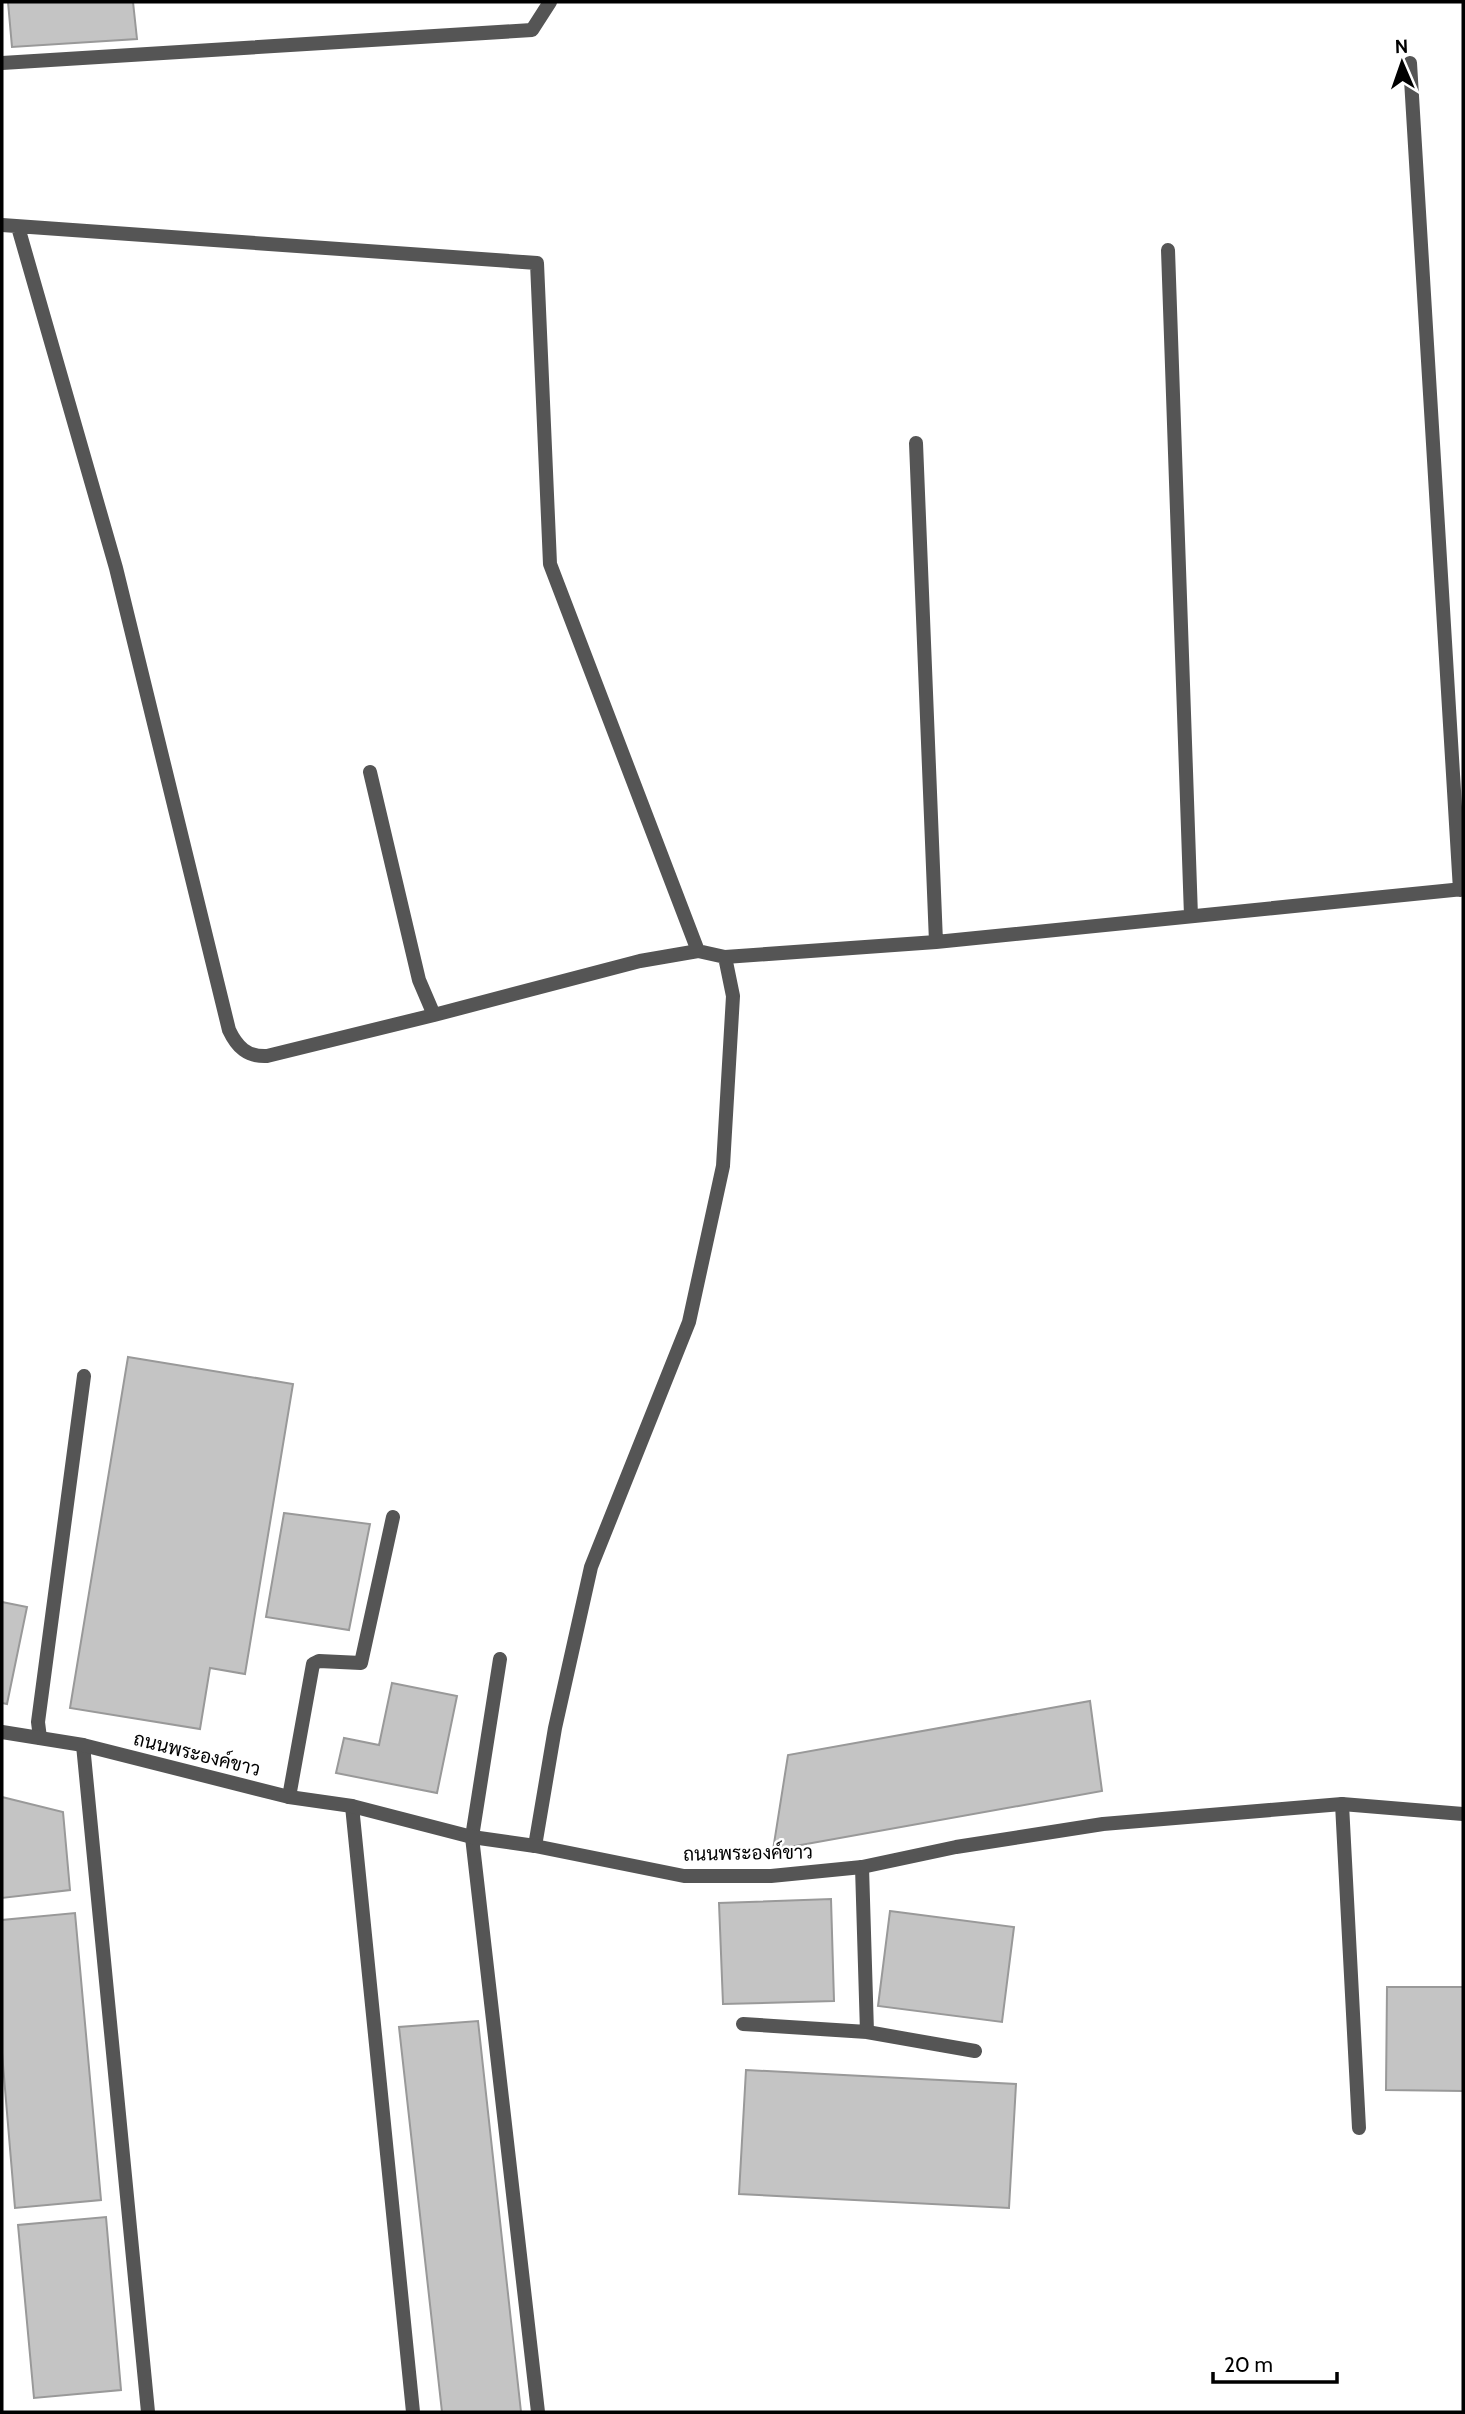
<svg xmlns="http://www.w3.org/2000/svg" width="1465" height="2414" viewBox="0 0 1465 2414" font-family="Cabin,Sarabun,sans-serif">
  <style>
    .building { fill: #c4c4c4; stroke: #999; stroke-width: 2 }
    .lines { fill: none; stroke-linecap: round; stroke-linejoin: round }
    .service { stroke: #555; stroke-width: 14 }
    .minor { stroke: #555; stroke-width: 14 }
    .tertiary { stroke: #555; stroke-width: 14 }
    .labels { text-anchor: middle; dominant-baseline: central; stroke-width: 5; stroke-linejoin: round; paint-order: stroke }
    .street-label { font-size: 19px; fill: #000; stroke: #fff }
  </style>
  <rect width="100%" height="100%" fill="#fff"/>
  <path class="building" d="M8,2H133L137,39L12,47Z
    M128,1357L293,1384L245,1674L210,1668L200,1729L70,1708Z
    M284,1513L370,1524L349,1630L266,1617Z
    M2,1602L27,1607L7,1704L2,1703Z
    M392,1683L457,1696L437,1793L336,1773L344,1738L379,1745Z
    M1090,1701L1102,1791L773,1850L788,1755Z
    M2,1797L63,1812L70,1890L2,1898Z
    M831,1899L834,2001L723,2004L719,1903Z
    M890,1911L1014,1927L1002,2022L878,2006Z
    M75,1913L101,2200L15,2208L2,2053V1920Z
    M1387,1987H1463V2091L1386,2090Z
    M478,2021L521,2412H442L399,2027Z
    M746,2070L1016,2084L1009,2208L739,2194Z
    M106,2217L121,2390L34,2398L18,2225Z"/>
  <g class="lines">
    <path class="service" d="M500,1659L472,1837L538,2412
      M40,1738L38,1722L84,1376
      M289,1797L313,1664L319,1661L361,1663L393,1517
      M1342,1804L1359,2128
      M862,1867L867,2032
      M743,2024L867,2032L975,2051"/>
    <path class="minor" d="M2,63L532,30L550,2
      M1410,63L1460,890
      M2,225L537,263L550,564L698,951
      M18,227L116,568L229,1030C237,1047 247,1057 267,1056L434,1015
      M1168,250L1191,916
      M916,443L936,942
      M370,772L419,980L434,1015L640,961L698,951L725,957
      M83,1745L148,2412
      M352,1806L413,2412
      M535,1846L555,1728L591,1567L689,1322L723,1166L733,996L725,957L936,942L1463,889"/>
    <path class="tertiary" d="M2,1732L83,1745L289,1797L352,1806L472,1837L535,1846L684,1876H771L862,1867L956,1847L1103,1824L1342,1804L1463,1814"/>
  </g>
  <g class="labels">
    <g class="street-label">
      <text transform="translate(197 1754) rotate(14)">ถนนพระองค์ขาว</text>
      <text transform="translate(748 1853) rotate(-1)">ถนนพระองค์ขาว</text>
    </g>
  </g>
  <rect width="1465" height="2414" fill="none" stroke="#000000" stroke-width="7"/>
  <g transform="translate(1402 63) rotate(358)" stroke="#ffffff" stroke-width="5" paint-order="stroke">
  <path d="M0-5L12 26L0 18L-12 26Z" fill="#000000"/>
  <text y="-10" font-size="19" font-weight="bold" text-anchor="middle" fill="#000000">N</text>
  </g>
  <path d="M1213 2372v10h124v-10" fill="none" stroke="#000000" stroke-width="3.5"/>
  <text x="1224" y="2372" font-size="21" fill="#000000" stroke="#ffffff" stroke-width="5" paint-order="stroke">20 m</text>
</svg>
